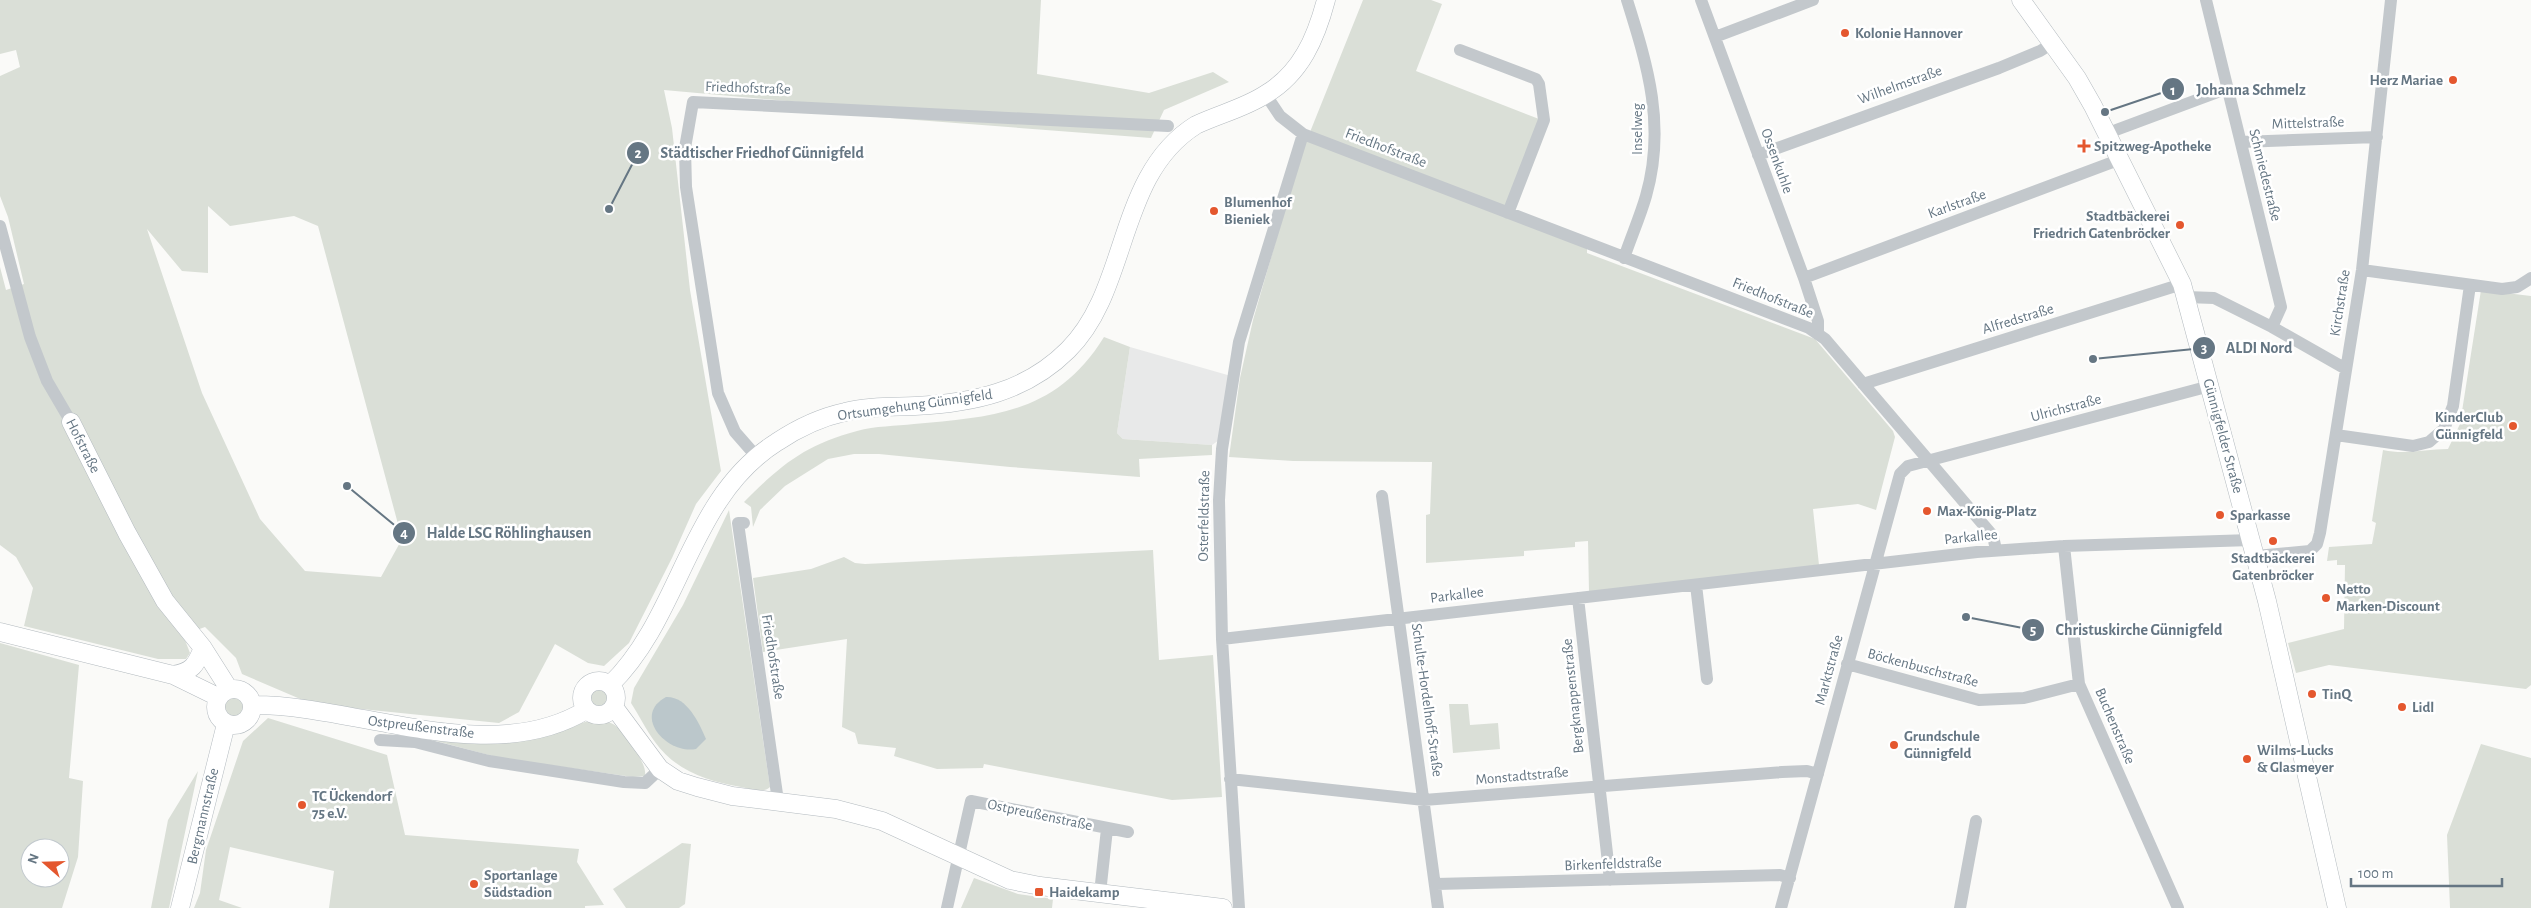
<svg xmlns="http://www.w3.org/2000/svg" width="2531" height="908" viewBox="0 0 2531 908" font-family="'Alegreya Sans',sans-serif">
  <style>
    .built { fill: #e8e9e9 }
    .green { fill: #dadfd7; fill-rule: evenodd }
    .water { fill: #bbc7cb }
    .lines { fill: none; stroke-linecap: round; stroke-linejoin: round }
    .secondary-casing { stroke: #b3babf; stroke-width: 19 }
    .street { stroke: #c3c8cc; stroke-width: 12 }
    .secondary { stroke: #fff; stroke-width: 18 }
    .poi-dot { fill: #e4572e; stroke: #fff; stroke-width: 2 }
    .labels { text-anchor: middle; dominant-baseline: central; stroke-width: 5; stroke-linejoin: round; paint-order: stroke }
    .poi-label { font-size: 15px; font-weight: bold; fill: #657683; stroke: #fff; text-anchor: start }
    .street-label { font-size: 15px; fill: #657683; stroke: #fff }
    .leader { fill: none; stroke: #657683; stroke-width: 2 }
    .callout-dot { fill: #657683; stroke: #fff; stroke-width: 2 }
    .mark-label { font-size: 15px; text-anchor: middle; font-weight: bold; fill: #fff }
    .callout-label { font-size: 16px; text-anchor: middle; font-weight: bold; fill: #657683; stroke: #fff; stroke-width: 5; stroke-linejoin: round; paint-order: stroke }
  </style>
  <rect width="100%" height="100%" fill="#fafaf8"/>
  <path class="built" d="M1130,347L1231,376L1222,438L1212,445L1123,439L1117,433Z"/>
  <path class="green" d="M0,0H1041L1037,74L1149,93L1213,72L1229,82L1164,110L1151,138L877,117L876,109L664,90L672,128L690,290L721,471L696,504L672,558L629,643L604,666L588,663L555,644L519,712L499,723L312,704L242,674L236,658L205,627L183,635L190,653L186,659H158L24,626L33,588L16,557L0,545V267L6,290L24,284L8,217L0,196V76L20,67L16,50L0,54ZM208,206L230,226L294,216L318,226L402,539L381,577L305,571L260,519L202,393L147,229L182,271L208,273Z
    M1363,0H1431L1442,4L1416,71L1539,119L1503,215L1587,248V253L1815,339L1893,431L1895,437L1876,510L1858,504L1813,509L1819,565L1589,592L1588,541L1575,542V547L1524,551V556L1426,563V515L1430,514L1432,462L1293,461L1229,457L1240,378L1253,320L1279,230L1306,142Z
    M2481,290L2531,296V685L2526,689L2329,665L2296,673L2288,643L2344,629L2345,565H2337V560L2327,561L2329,547L2372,544L2376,523L2372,521L2383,450C2406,455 2425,449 2448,449L2460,424Z
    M1104,337L1130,347L1117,433L1123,439L1212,445V455L1139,459L1140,477L1010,467L879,454H854L828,459L785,486L760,510L753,527L751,507L744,502C782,464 805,445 857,431C875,426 896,426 914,424C994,417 1057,413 1104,337Z
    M729,510L770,787C762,794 751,789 741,787C707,781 676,771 655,742C646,730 639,715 631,703L634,688L683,605Z
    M1153,550L1159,660L1213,655L1222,797L1172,800L984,764L983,768L937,769L894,756L896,748L858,744L855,733L842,727L847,639L763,652L753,578L811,569L844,557L855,563L865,564Z
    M0,643L79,665L69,778L83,781L78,857L62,908H0ZM30,848H60V878H30Z
    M590 698a9 9 0 1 1 18 0a9 9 0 1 1-18 0Z
    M222 707a11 11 0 1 1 22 0a11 11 0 1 1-22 0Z
    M1449,704H1468L1470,725L1498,723L1500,749L1453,753Z
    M268,718L387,755L405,835L579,849L577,862L604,905L585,906V908H329L334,871L230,847L219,900L242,908H194L200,893L206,850L243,741Z
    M585,722C594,721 605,720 613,724C624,730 648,764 645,776L633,777L500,758L406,733L505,742L542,736Z
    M2481,744L2531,758V908H2450L2447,835Z
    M198,771L169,908H151L168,820Z
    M682,843L691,844L685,904L679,908H626L613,889Z
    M974,878L1018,894L1053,899L1052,908H961Z"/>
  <path class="water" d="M666,697C687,696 699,723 706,739L696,749C668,755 631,716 666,697Z"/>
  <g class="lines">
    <defs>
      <path id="secondary" d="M2021,0L2077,78L2093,106L2182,284L2267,601L2337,908
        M71,422L127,533L165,601L203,648L229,689
        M0,632L173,675L218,697
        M173,675C192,672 196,665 203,648
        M582 698a17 17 0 1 1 34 0a17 17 0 1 1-34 0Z
        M610,685C682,615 688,498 777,442C798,428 822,417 845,412C868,406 892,407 915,406C973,403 1026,392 1068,350C1130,289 1116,175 1196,125C1219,114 1245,108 1266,94C1301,73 1316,38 1326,0
        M216 707a18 18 0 1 1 36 0a18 18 0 1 1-36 0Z
        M252,705C356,704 489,769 586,710
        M614,707L660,769L678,781L697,787L732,796L836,809L882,821L1010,880L1040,886L1223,908
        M180,908L226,724"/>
    </defs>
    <use href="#secondary" class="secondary-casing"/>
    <path class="street" d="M1701,0L1804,278L1818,321V334
      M2206,0L2281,307L2272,327
      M1715,37L1813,0
      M1460,50L1536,79L1539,84L1544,120L1508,213
      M1266,95L1280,116L1303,134L1809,328L1825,339L1993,536L1996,550
      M2108,133L2226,89
      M2241,142L2377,137
      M1758,155L1999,68L2040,51L2053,43
      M0,226L30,337L47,381L71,422
      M1624,258C1631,237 1640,217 1646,196C1666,126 1648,67 1627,0
      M2362,270L2502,289L2517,287L2531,278
      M1804,278L2121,159
      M2186,297L2214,298L2272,327L2346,369
      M1863,384L2182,284
      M2336,435L2413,446L2429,442L2444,429L2453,406L2470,285
      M756,456L735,432L718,393L686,187L685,148L693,102L1168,126
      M1382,496L1438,908
      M744,523H738L778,801
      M2064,546L2079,684L2178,908
      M2256,556L2310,551L2317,544L2320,533L2362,270L2391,0
      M1696,585L1707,679
      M1578,598L1610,880
      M1222,639L1977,552L2064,546L2251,540
      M1847,664L1979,700L2024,698L2079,684
      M380,740L415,742L489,761L624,782L645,783L660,769
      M1230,779L1424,800L1782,772L1807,771L1818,774
      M1436,884L1780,875L1790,878
      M1100,893L1107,829
      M947,908L971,801L1128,832
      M1239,908L1222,639L1219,500L1222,449L1239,342L1303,134
      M1781,908L1900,474L1908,466L2210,386
      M1960,908L1976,821"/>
    <use href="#secondary" class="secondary"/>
  </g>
  <g class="poi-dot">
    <circle cx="1845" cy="33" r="5"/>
    <circle cx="2453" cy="80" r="5"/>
    <path d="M2081.5 138.5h5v5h5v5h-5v5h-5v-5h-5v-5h5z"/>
    <circle cx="1214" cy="211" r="5"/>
    <circle cx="2180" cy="225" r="5"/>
    <circle cx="2513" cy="426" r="5"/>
    <circle cx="1927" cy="511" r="5"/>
    <circle cx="2220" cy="515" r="5"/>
    <circle cx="2273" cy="541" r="5"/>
    <circle cx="2326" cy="598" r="5"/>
    <circle cx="2312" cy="694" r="5"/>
    <circle cx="2402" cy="707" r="5"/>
    <circle cx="1894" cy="745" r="5"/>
    <circle cx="2247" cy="759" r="5"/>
    <circle cx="302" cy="805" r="5"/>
    <circle cx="474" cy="884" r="5"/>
    <rect x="1034" y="887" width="10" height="10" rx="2.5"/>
  </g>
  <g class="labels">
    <g class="poi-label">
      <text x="1855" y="33">Kolonie Hannover</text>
      <text x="2443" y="80" text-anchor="end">Herz Mariae</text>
      <text x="2094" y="146">Spitzweg-Apotheke</text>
      <text x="1224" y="202">Blumenhof<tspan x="1224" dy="17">Bieniek</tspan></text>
      <text x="2170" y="216" text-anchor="end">Stadtbäckerei<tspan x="2170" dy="17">Friedrich Gatenbröcker</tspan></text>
      <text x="2503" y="417" text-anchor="end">KinderClub<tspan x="2503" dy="17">Günnigfeld</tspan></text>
      <text x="1937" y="511">Max-König-Platz</text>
      <text x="2230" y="515">Sparkasse</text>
      <text x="2273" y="558" text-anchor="middle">Stadtbäckerei<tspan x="2273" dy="17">Gatenbröcker</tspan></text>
      <text x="2336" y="589">Netto<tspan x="2336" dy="17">Marken-Discount</tspan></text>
      <text x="2322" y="694">TinQ</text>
      <text x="2412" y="707">Lidl</text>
      <text x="1904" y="736">Grundschule<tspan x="1904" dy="17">Günnigfeld</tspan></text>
      <text x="2257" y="750">Wilms-Lucks<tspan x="2257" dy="17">&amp; Glasmeyer</tspan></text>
      <text x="312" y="796">TC Ückendorf<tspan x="312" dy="17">75 e.V.</tspan></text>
      <text x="484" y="875">Sportanlage<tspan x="484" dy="17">Südstadion</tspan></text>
      <text x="1049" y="892">Haidekamp</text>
    </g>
    <g class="street-label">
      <text transform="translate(1900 85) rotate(-20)">Wilhelmstraße</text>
      <text transform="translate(748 88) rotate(2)">Friedhofstraße</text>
      <text transform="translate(2308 123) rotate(-2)">Mittelstraße</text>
      <text transform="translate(1637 129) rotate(-90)">Inselweg</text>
      <text transform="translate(1386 148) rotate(21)">Friedhofstraße</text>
      <text transform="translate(1777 161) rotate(70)">Ossenkuhle</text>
      <text transform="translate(2265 175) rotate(76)">Schmiedestraße</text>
      <text transform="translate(1957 204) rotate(-20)">Karlstraße</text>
      <text transform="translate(1773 298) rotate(22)">Friedhofstraße</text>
      <text transform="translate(2340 303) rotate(-81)">Kirchstraße</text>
      <text transform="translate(2018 319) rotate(-17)">Alfredstraße</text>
      <text transform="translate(915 405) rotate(-8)">Ortsumgehung Günnigfeld</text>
      <text transform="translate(2066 408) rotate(-15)">Ulrichstraße</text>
      <text transform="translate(2223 436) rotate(75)">Günnigfelder Straße</text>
      <text transform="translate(83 446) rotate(63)">Hofstraße</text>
      <text transform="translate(1204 516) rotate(-89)">Osterfeldstraße</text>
      <text transform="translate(1971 537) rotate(-6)">Parkallee</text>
      <text transform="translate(1457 595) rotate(-7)">Parkallee</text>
      <text transform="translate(773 657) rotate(81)">Friedhofstraße</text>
      <text transform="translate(1923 668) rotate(15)">Böckenbuschstraße</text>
      <text transform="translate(1829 670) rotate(-75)">Marktstraße</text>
      <text transform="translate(1573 696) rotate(-96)">Bergknappenstraße</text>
      <text transform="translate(1427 700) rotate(82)">Schulte-Hordelhoff-Straße</text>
      <text transform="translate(2115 726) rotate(67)">Buchenstraße</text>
      <text transform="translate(421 727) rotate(7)">Ostpreußenstraße</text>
      <text transform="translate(1522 776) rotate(-5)">Monstadtstraße</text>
      <text transform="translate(1040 815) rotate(12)">Ostpreußenstraße</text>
      <text transform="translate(203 816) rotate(-77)">Bergmannstraße</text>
      <text transform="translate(1613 864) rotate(-2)">Birkenfeldstraße</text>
    </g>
  </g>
  <path class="leader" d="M2105 112L2173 89M609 209L638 153M2093 359L2204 348M347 486L404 533M1966 617L2033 630"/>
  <g class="callout-dot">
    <circle cx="2105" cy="112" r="5"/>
    <circle cx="609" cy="209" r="5"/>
    <circle cx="2093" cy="359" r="5"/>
    <circle cx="347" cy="486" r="5"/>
    <circle cx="1966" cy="617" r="5"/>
    <circle cx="2173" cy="89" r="12"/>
    <circle cx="638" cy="153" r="12"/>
    <circle cx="2204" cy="348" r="12"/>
    <circle cx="404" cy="533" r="12"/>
    <circle cx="2033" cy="630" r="12"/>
  </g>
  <g class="mark-label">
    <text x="2173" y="95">1</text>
    <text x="638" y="158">2</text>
    <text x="2204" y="353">3</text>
    <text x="404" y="538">4</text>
    <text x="2033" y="635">5</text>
  </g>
  <g class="callout-label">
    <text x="2251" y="95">Johanna Schmelz</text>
    <text x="762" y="158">Städtischer Friedhof Günnigfeld</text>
    <text x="2259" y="353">ALDI Nord</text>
    <text x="509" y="538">Halde LSG Röhlinghausen</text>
    <text x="2139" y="635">Christuskirche Günnigfeld</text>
  </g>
  <g transform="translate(45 863) rotate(290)"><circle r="24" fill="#ffffff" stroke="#c1c8cd"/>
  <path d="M0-4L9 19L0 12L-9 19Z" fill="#e4572e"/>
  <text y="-8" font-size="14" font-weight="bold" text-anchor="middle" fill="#657683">N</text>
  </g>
  <path d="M2351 878v8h151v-8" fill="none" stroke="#657683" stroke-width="2.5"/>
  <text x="2358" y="878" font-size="15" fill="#657683" stroke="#ffffff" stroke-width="4" paint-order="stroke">100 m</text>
</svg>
